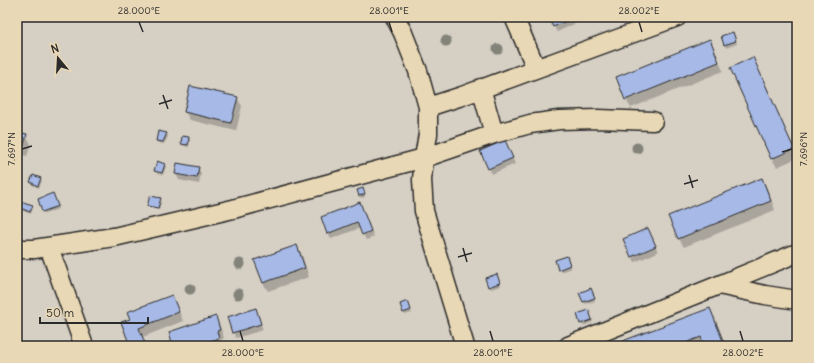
<svg xmlns="http://www.w3.org/2000/svg" width="814" height="363" viewBox="0 0 814 363" font-family="Delius,sans-serif">
  <style>
    .shadow { fill: #0003 }
    .building { fill: #a6b9e7; stroke: #2b2b2b }
    .lines { fill: none; stroke-linecap: round; stroke-linejoin: round }
    .minor-casing { stroke: #2b2b2b; stroke-width: 21 }
    .minor { stroke: #e9d8b5; stroke-width: 18 }
    .tree { fill: #838379 }
    .ticks { fill: none; stroke: #2b2b2b; stroke-width: 1.5 }
    .neatline { fill: none; stroke: #2b2b2b; stroke-width: 1.5 }
    .ticks-label { font-size: 10px; text-anchor: middle; fill: #2b2b2b }
  </style>
  <rect width="100%" height="100%" fill="#d5cfc4"/>
  <filter id="ink" filterUnits="userSpaceOnUse"><feTurbulence type="fractalNoise" baseFrequency=".025" numOctaves="2"/><feDisplacementMap in="SourceGraphic" scale="8" xChannelSelector="R" yChannelSelector="G"/><feConvolveMatrix kernelMatrix="1 2 1 2 8 2 1 2 1" color-interpolation-filters="sRGB"/></filter>
  <g filter="url(#ink)">
    <path class="shadow" d="M549,17H587V18L557,32Z
      M734,35L737,44L726,48L722,36Z
      M709,40L714,49L723,71L631,108L626,100L617,78Z
      M757,67L797,155V158L777,167L772,159L731,68Z
      M237,98L242,106L236,131L190,120L185,112Z
      M159,132L167,134L168,137L164,144L158,143L157,141Z
      M17,133L26,135L31,144L27,156L17,154Z
      M189,138L190,140L189,147L184,146L182,144Z
      M508,147L515,164L492,174L489,168Z
      M164,164L166,167L163,175L157,173L155,171Z
      M178,164L198,168L201,174L199,184L179,180L176,174Z
      M17,173H18L20,176L17,181Z
      M40,179L42,181L39,188L32,185L31,182Z
      M762,179L767,188L775,210L684,247L679,239Z
      M364,192L365,197L361,198L360,196Z
      M54,197L58,209L45,214L43,211Z
      M160,199L161,202L159,210L150,208L148,206Z
      M359,203L363,209L374,237L366,240L360,228L331,239L328,233Z
      M32,206L33,208L31,214L23,211L22,208Z
      M651,235L658,252L635,262L632,256Z
      M297,246L302,255L309,277L268,291L263,283Z
      M568,260L571,268L561,272L559,269Z
      M498,277L501,286L491,289L486,278Z
      M592,292L595,301L585,304L584,302Z
      M171,296L176,304L183,321L143,337L146,346H131V319Z
      M409,305L412,313L405,315L404,313Z
      M255,309L258,315L263,330L236,338L233,332Z
      M710,309L716,320L726,346H613Z
      M590,314L593,322L583,326L581,323Z
      M215,318L220,326L224,338L221,340L223,346H175L170,333Z"/>
    <path class="building" d="M548,17H575L553,27Z
      M733,32L736,41L724,45L721,36Z
      M710,39L719,62L625,100L616,77Z
      M753,57L794,149L771,159L730,68Z
      M190,86L238,97L231,123L184,112Z
      M158,131L167,133L163,142L156,141Z
      M17,132L27,134L23,148L17,147Z
      M182,136L189,137L188,145L181,144Z
      M505,140L513,158L488,169L480,151Z
      M157,161L165,164L162,173L154,171Z
      M177,163L199,167L197,178L175,174Z
      M33,175L41,178L38,186L30,182Z
      M762,178L771,201L678,239L668,216Z
      M363,188L365,194L359,196L357,190Z
      M53,193L58,206L42,212L38,199Z
      M150,196L161,198L158,208L147,206Z
      M23,202L33,205L30,212L20,208Z
      M360,202L371,231L362,235L357,222L327,234L321,217Z
      M648,228L656,246L631,257L623,239Z
      M17,235L22,238L19,244L17,243Z
      M297,245L305,268L263,283L254,260Z
      M567,256L570,265L558,270L555,260Z
      M497,274L500,283L488,287L485,278Z
      M591,288L595,298L583,302L579,293Z
      M172,295L179,312L139,328L146,346H130L121,322L130,319L127,312Z
      M408,301L411,310L403,313L400,304Z
      M256,308L261,324L232,333L227,317Z
      M710,308L725,346H704L701,337L678,346H612V345Z
      M589,310L592,320L580,324L577,314Z
      M216,316L220,330L217,331L219,338L196,346H181L180,343L173,346L169,332Z"/>
    <g class="lines">
      <defs>
        <path id="minor" d="M395,17L403,33L418,71L428,107V134L424,158L422,180L424,211L465,346
          M514,17L536,68
          M481,88L494,134
          M428,107L462,96L677,17
          M49,247L84,346
          M17,249H34L114,237L233,209L424,158L494,134L530,124L559,120L598,119L653,121
          M719,285L797,253
          M568,346L719,285L765,295L797,300"/>
      </defs>
      <use href="#minor" class="minor-casing"/>
      <use href="#minor" class="minor"/>
    </g>
    <g class="tree">
      <circle cx="446" cy="41" r="5.5"/>
      <circle cx="498" cy="49" r="5.5"/>
      <circle cx="637" cy="148" r="5.5"/>
      <circle cx="240" cy="264" r="5.5"/>
      <circle cx="190" cy="289" r="5.5"/>
      <circle cx="238" cy="294" r="5.5"/>
    </g>
  </g>
  <path class="ticks" d="M139,22L143,32M389,22L392,32M639,22L642,32M163,95L168,109M159,104L172,100M22,149L32,146M782,152L792,149M689,175L693,188M684,184L698,180M463,248L467,262M458,257L472,253M240,331L243,341M490,331L493,341M740,331L743,341"/>
  <rect width="814" height="363" fill="none" stroke="#e9d8b5" stroke-width="44"/>
  <g transform="translate(58 58) rotate(342)" stroke="#e9d8b5" stroke-width="3" paint-order="stroke">
  <path d="M0-3L7 15L0 10L-7 15Z" fill="#2b2b2b"/>
  <text y="-6" font-size="11" font-weight="bold" text-anchor="middle" fill="#2b2b2b">N</text>
  </g>
  <path d="M40 317v6h108v-6" fill="none" stroke="#2b2b2b" stroke-width="2"/>
  <text x="46" y="317" font-size="12" fill="#2b2b2b" stroke="#e9d8b5" stroke-width="3" paint-order="stroke">50 m</text>
  <rect x="22" y="22" width="770" height="319" class="neatline"/>
  <g class="ticks-label">
    <text x="139" y="14">28.000°E</text>
    <text x="389" y="14">28.001°E</text>
    <text x="639" y="14">28.002°E</text>
    <text transform="translate(11 149) rotate(-90)" y="4">7.697°N</text>
    <text transform="translate(803 149) rotate(-90)" y="4">7.696°N</text>
    <text x="243" y="356">28.000°E</text>
    <text x="493" y="356">28.001°E</text>
    <text x="743" y="356">28.002°E</text>
  </g>
</svg>
